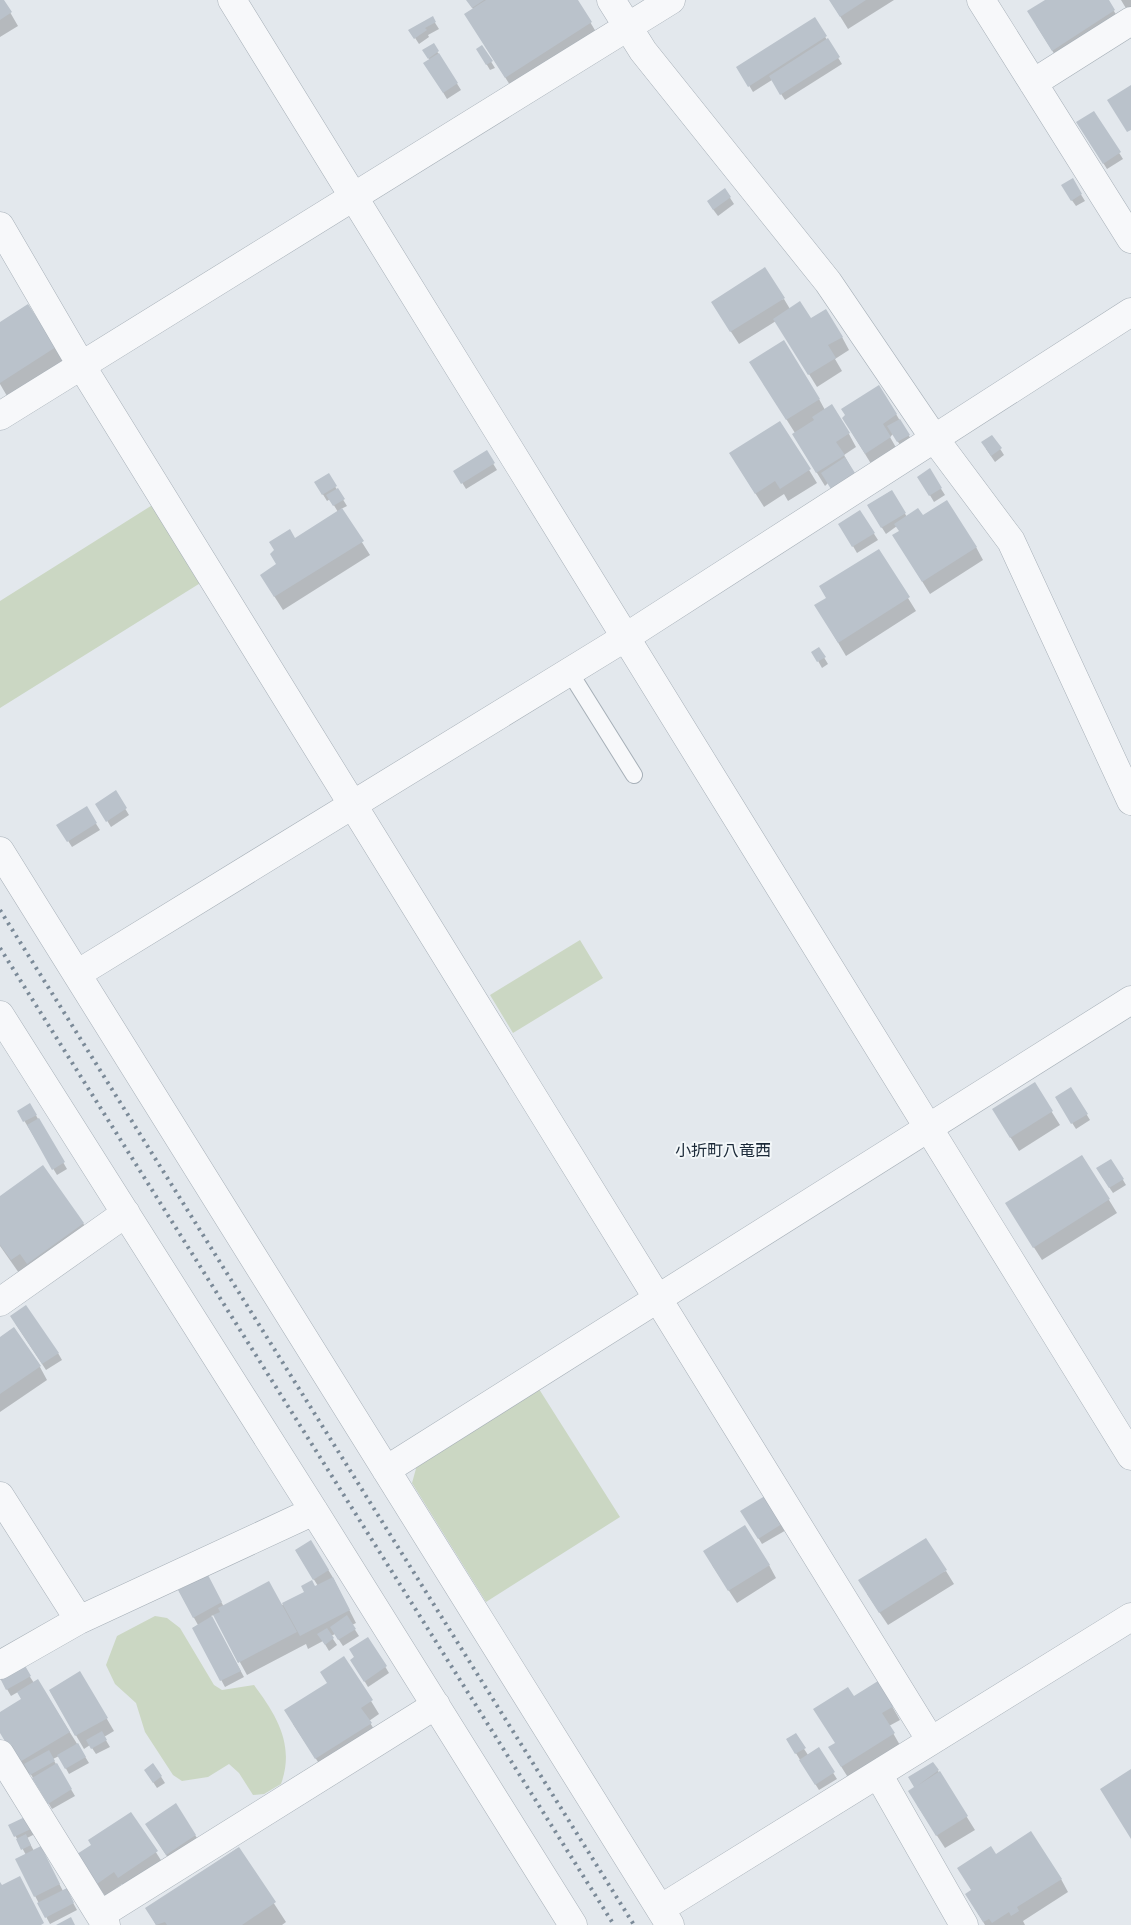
<svg xmlns="http://www.w3.org/2000/svg" width="1131" height="1925" viewBox="0 0 1131 1925" font-family="'Fira Sans Condensed','Noto Sans JP',sans-serif">
  <style>
    .green { fill: #cbd7c3 }
    .shadow { fill: #0003 }
    .building { fill: #bac2cb }
    .lines { fill: none; stroke-linecap: round; stroke-linejoin: round }
    .lane-casing { stroke: #a7b0b8; stroke-width: 18 }
    .street-casing { stroke: #a7b0b8; stroke-width: 29 }
    .lane { stroke: #f7f8fa; stroke-width: 16 }
    .street { stroke: #f7f8fa; stroke-width: 28 }
    .rail { stroke: #7b8a98; stroke-width: 4; stroke-dasharray: 2.5 5; stroke-linecap: butt }
    .labels { text-anchor: middle; dominant-baseline: central; stroke-width: 4; stroke-linejoin: round; paint-order: stroke }
    .quarter-label { font-size: 16px; fill: #1b2938; stroke: #f3f7f9 }
  </style>
  <rect width="100%" height="100%" fill="#e3e8ed"/>
  <path class="green" d="M154,504L202,582L0,708V601Z
    M580,940L603,978L513,1033L490,995Z
    M539,1389L620,1517L486,1602L412,1483L417,1465Z
    M155,1616L167,1618L180,1628L214,1685L222,1690L254,1685C277,1716 295,1745 281,1784L264,1794L253,1795L239,1773L229,1764L208,1777L182,1781L173,1775L145,1732L136,1703L115,1684L106,1665L117,1636Z"/>
  <path class="shadow" d="M0,0H3L18,26L0,37Z
    M467,0H577L602,42L517,96L477,33L473,9Z
    M830,0H894L848,29Z
    M1047,0H1107L1122,24L1060,63L1036,25Z
    M1121,0H1131V7L1127,10Z
    M432,18L439,29L428,35L429,37L419,44L410,30Z
    M814,19L842,64L785,100L772,80L753,92L738,67Z
    M433,45L461,90L447,99L429,69L430,60L424,51Z
    M482,47L495,68L490,70L478,50Z
    M1094,113L1123,159L1107,169L1078,123Z
    M1072,180L1085,201L1076,206L1066,192Z
    M725,190L734,204L718,216L712,208Z
    M784,299L790,309L842,337L849,350L835,359L842,371L817,387L776,321L739,344L720,315Z
    M28,305L63,361L7,396L0,384V323Z
    M759,376L819,399L825,410L849,434L856,447L844,455L858,480L828,483L825,486L801,447L795,433Z
    M896,414L912,441L902,448L893,434L890,437L898,451L873,467L851,431Z
    M780,422L817,483L788,501L784,494L764,507L738,466Z
    M992,436L1004,455L995,462L986,449Z
    M486,452L497,470L466,489L455,471Z
    M929,470L945,495L934,502L919,477Z
    M328,475L347,506L341,509L370,555L283,610L269,588L277,565L295,539L338,512L330,499L327,501L316,483Z
    M891,491L907,517H923L976,547L983,560L930,594L902,549L900,532L897,526L886,534L868,506Z
    M860,512L878,540L857,553L840,524Z
    M879,551L916,611L846,656L824,619L827,598Z
    M819,649L828,664L822,668L813,652Z
    M115,792L129,815L111,827L97,804Z
    M86,808L100,830L72,847L58,825Z
    M1034,1084L1060,1125L1019,1151L1001,1122Z
    M1071,1089L1090,1120L1076,1129L1056,1098Z
    M30,1105L67,1169L57,1175L19,1112Z
    M1082,1156L1117,1213L1042,1260L1014,1216Z
    M1111,1160L1126,1185L1113,1193L1101,1175Z
    M0,1198L83,1223L90,1236L19,1273L0,1246Z
    M15,1323L58,1353L62,1360L46,1370Z
    M0,1338L40,1367L47,1380L0,1412Z
    M767,1496L788,1529L762,1544L742,1511Z
    M311,1542L332,1576L356,1623L352,1625L359,1636L343,1646L335,1634L331,1636L337,1645L329,1651L323,1641L308,1649L306,1644L247,1675L214,1615L211,1616L244,1677L225,1687L193,1628L198,1625L179,1591L207,1576L224,1607L282,1605L318,1586L296,1551Z
    M712,1565H769L776,1578L737,1603Z
    M946,1571L954,1584L888,1625L867,1594Z
    M368,1638L389,1673L368,1687L352,1660Z
    M23,1666L34,1683L38,1681L89,1763L69,1774L59,1756L53,1759L75,1796L52,1809L30,1773L26,1775L0,1731V1713L23,1700L18,1692L11,1696L1,1679Z
    M80,1673L114,1731L104,1737L110,1747L96,1754L90,1745L84,1749L50,1691Z
    M878,1682L900,1720L889,1726L901,1747L849,1779L837,1760L836,1744L853,1698Z
    M371,1701L379,1714L369,1721L378,1736L324,1771L293,1724Z
    M795,1735L808,1755L818,1749L837,1779L819,1790L787,1739Z
    M933,1763L975,1830L945,1848L917,1805L916,1788L910,1778Z
    M153,1764L165,1783L157,1788L149,1776Z
    M131,1813L164,1865L126,1890L122,1884L105,1896L86,1867L93,1846Z
    M26,1818L35,1834L27,1838L34,1851L44,1854L63,1891L66,1890L77,1910L50,1924L35,1896L26,1855L10,1826Z
    M150,1830L195,1835L199,1841L170,1861Z
    M238,1848L286,1922L282,1925H156L147,1909Z
    M995,1856L1061,1879L1068,1892L1023,1921L1025,1925H985L974,1907L972,1890Z"/>
  <path class="building" d="M0,0H4L12,12L0,20Z
    M466,0H484L472,8Z
    M486,0H578L592,22L505,78L464,14Z
    M829,0H866L840,17Z
    M1045,0H1109L1115,10L1052,51L1027,11Z
    M433,16L436,22L425,28L427,30L414,39L408,30Z
    M815,17L827,36L748,87L736,67Z
    M828,38L840,57L780,95L769,76Z
    M434,43L439,51L428,59L422,50Z
    M482,45L493,61L486,65L476,49Z
    M439,53L458,83L443,93L423,63Z
    M1131,85V130L1127,132L1107,100Z
    M1094,111L1121,152L1103,164L1076,122Z
    M1073,178L1082,194L1071,201L1061,185Z
    M725,188L731,197L713,210L707,201Z
    M765,267L785,298L730,332L711,302Z
    M800,301L811,318L826,309L843,337L828,345L836,358L808,375L773,319Z
    M28,304L56,347L0,383V322Z
    M784,340L820,399L786,420L749,362Z
    M879,385L897,414L883,424L891,437L865,454L842,418L845,415L841,409Z
    M832,404L850,433L836,442L845,455L816,473L792,434L814,420L812,417Z
    M900,419L910,435L897,442L887,426Z
    M780,421L811,469L780,489L775,481L755,494L729,453Z
    M992,435L1002,448L991,456L981,442Z
    M487,450L495,463L461,484L453,471Z
    M845,457L855,473L831,489L821,473Z
    M930,468L942,488L929,496L917,477Z
    M329,473L337,486L322,495L314,482Z
    M338,488L345,499L333,506L326,495Z
    M892,490L906,513L881,528L867,505Z
    M947,500L977,547L922,582L892,535L899,531L894,524L918,508L923,515Z
    M342,508L364,541L274,597L260,575L276,564L270,554L274,550L269,542L290,529L295,538Z
    M860,510L875,533L852,547L838,524Z
    M879,549L910,597L838,643L814,605L826,598L819,586Z
    M819,647L826,657L817,662L811,652Z
    M116,790L127,808L106,822L95,804Z
    M87,806L97,823L67,842L56,825Z
    M1035,1082L1053,1111L1010,1138L992,1109Z
    M1071,1087L1088,1114L1071,1124L1055,1097Z
    M30,1103L37,1115L23,1122L17,1111Z
    M39,1118L65,1162L52,1170L27,1125Z
    M1082,1155L1110,1199L1033,1248L1005,1203Z
    M1111,1159L1124,1179L1109,1188L1096,1168Z
    M43,1165L84,1223L27,1264L20,1254L11,1260L0,1245V1196Z
    M26,1305L59,1353L42,1364L10,1316Z
    M14,1327L41,1366L0,1394V1337Z
    M768,1494L785,1522L758,1539L740,1511Z
    M745,1525L770,1565L728,1591L703,1551Z
    M926,1538L947,1570L879,1613L858,1580Z
    M311,1540L329,1570L313,1580L295,1550Z
    M208,1575L222,1602L193,1618L178,1590Z
    M333,1577L350,1610L300,1636L282,1603L304,1592L301,1586L312,1580L315,1586Z
    M269,1581L297,1632L238,1663L213,1615L220,1612L218,1608Z
    M347,1615L356,1629L338,1640L330,1627Z
    M212,1616L241,1671L220,1681L192,1628Z
    M327,1628L334,1638L325,1645L317,1634Z
    M368,1637L387,1666L364,1682L350,1660L354,1657L349,1649Z
    M344,1656L373,1700L361,1708L372,1723L315,1759L284,1710L327,1683L320,1672Z
    M24,1664L31,1676L6,1690L0,1678Z
    M80,1671L108,1718L75,1736L49,1690Z
    M38,1679L70,1732L18,1763L0,1733V1712L21,1699L17,1692Z
    M878,1681L894,1706L882,1713L895,1733L841,1767L828,1747L835,1743L813,1709L848,1687L854,1696Z
    M102,1731L107,1740L91,1749L86,1740Z
    M796,1733L806,1748L795,1754L786,1739Z
    M78,1743L86,1757L65,1769L57,1755Z
    M819,1747L835,1772L815,1785L799,1760Z
    M49,1750L55,1761L30,1775L24,1764Z
    M933,1762L939,1770L917,1786L940,1771L968,1816L936,1836L908,1791L914,1787L908,1777Z
    M57,1763L72,1789L48,1804L32,1778Z
    M153,1763L162,1776L153,1783L144,1770Z
    M1131,1769V1839L1100,1789Z
    M176,1803L196,1835L166,1855L145,1824Z
    M131,1812L158,1851L118,1878L114,1872L97,1884L77,1854L91,1845L88,1840Z
    M27,1816L33,1828L14,1837L8,1825Z
    M1031,1831L1062,1879L1017,1907L1019,1911L1011,1916L1009,1912L992,1923L989,1919L983,1922L965,1894L971,1890L957,1868L991,1846L996,1854Z
    M26,1834L31,1845L21,1850L16,1839Z
    M41,1846L60,1884L34,1897L15,1859Z
    M239,1847L276,1902L242,1925H167L165,1922L156,1925L145,1908Z
    M20,1876L44,1923L41,1925H0V1882L2,1885Z
    M67,1888L74,1903L45,1918L37,1903Z
    M71,1917L75,1925H56Z"/>
  <g class="lines">
    <defs>
      <path id="lane" d="M569,671L634,775"/>
      <path id="street" d="M232,0L1131,1456
        M611,0L643,51L828,282L934,438L1011,541L1131,801
        M981,0L1131,239
        M1033,83L1131,21
        M0,226L81,365L931,1741
        M0,416L671,0
        M0,851L670,1925
        M77,974L626,637L1131,312
        M0,1015L314,1511L573,1925
        M0,1302L126,1213
        M386,1470L1131,1000
        M0,1496L79,1620
        M0,1665L79,1620L314,1511
        M0,1754L106,1925
        M878,1774L964,1925
        M660,1909L1131,1617
        M100,1915L436,1705"/>
    </defs>
    <use href="#lane" class="lane-casing"/>
    <use href="#street" class="street-casing"/>
    <use href="#lane" class="lane"/>
    <use href="#street" class="street"/>
    <path class="rail" d="M0,910L634,1925
      M0,948L614,1925"/>
  </g>
  <g class="labels">
    <g class="quarter-label">
      <text x="723" y="1150">小折町八竜西</text>
    </g>
  </g>
</svg>
